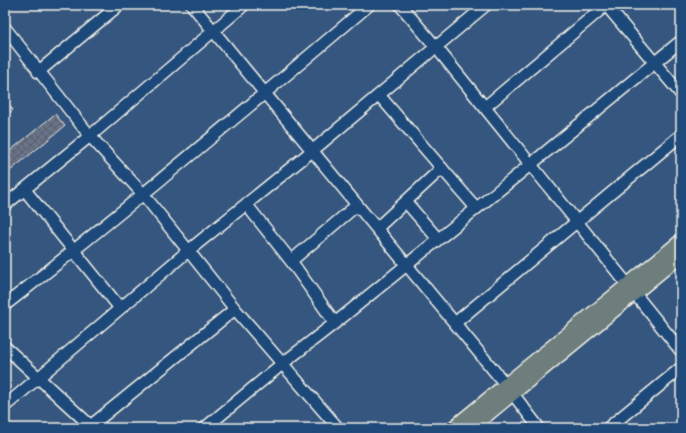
<svg xmlns="http://www.w3.org/2000/svg" width="686" height="433" viewBox="0 0 686 433" font-family="'Comic Neue',sans-serif">
  <style>
    .building { fill: url(#building-cross-hatch); stroke: #f4f1e8 }
    .lines { fill: none; stroke-linecap: round; stroke-linejoin: round }
    .minor-casing { stroke: #f4f1e8; stroke-width: 14 }
    .major-casing { stroke: #f4f1e8; stroke-width: 16 }
    .minor { stroke: #1f4a7a; stroke-width: 11 }
    .major { stroke: #6d7e7c; stroke-width: 13 }
  </style>
  <defs>
    <pattern id="building-cross-hatch" width="8" height="8" patternUnits="userSpaceOnUse"><rect width="8" height="8" fill="#697389"/><path d="M0 0l8 8M0 8l8-8" fill="none" stroke="#595e68"/></pattern>
  </defs>
  <rect width="100%" height="100%" fill="#35567e"/>
  <filter id="ink" filterUnits="userSpaceOnUse"><feTurbulence type="fractalNoise" baseFrequency=".025" numOctaves="2"/><feDisplacementMap in="SourceGraphic" scale="8" xChannelSelector="R" yChannelSelector="G"/><feConvolveMatrix kernelMatrix="1 2 1 2 8 2 1 2 1" color-interpolation-filters="sRGB"/></filter>
  <g filter="url(#ink)">
    <path class="building" d="M6,101L13,110L5,117V102Z
      M55,114L65,126L5,175V155Z"/>
    <g class="lines">
      <defs>
        <path id="minor" d="M192,5L505,384
          M400,5L436,47L681,351
          M606,5L681,94
          M5,28L90,136L143,194L235,309L338,428
          M38,72L119,5
          M379,95L476,208
          M485,107L606,5
          M25,190L120,308
          M406,202L438,239
          M246,204L291,261L335,323
          M5,205L90,136L244,5
          M377,228L442,168
          M291,261L357,205
          M5,305C129,208 249,107 369,5
          M455,323L681,135
          M5,347L93,428
          M513,394L539,428
          M5,406L188,251L312,151L486,5
          M88,428L235,309
          M205,428L282,364L335,323L530,165L681,41
          M608,428L681,368"/>
        <path id="major" d="M453,428L681,241
          M471,428L681,255"/>
      </defs>
      <use href="#minor" class="minor-casing"/>
      <use href="#major" class="major-casing"/>
      <use href="#minor" class="minor"/>
      <use href="#major" class="major"/>
    </g>
  </g>
  <rect width="686" height="433" fill="none" stroke="#1f4a7a" stroke-width="20"/>
  <rect x="10" y="10" width="666" height="413" fill="none" stroke="#f4f1e8" stroke-width="1.5" filter="url(#ink)"/>
</svg>
